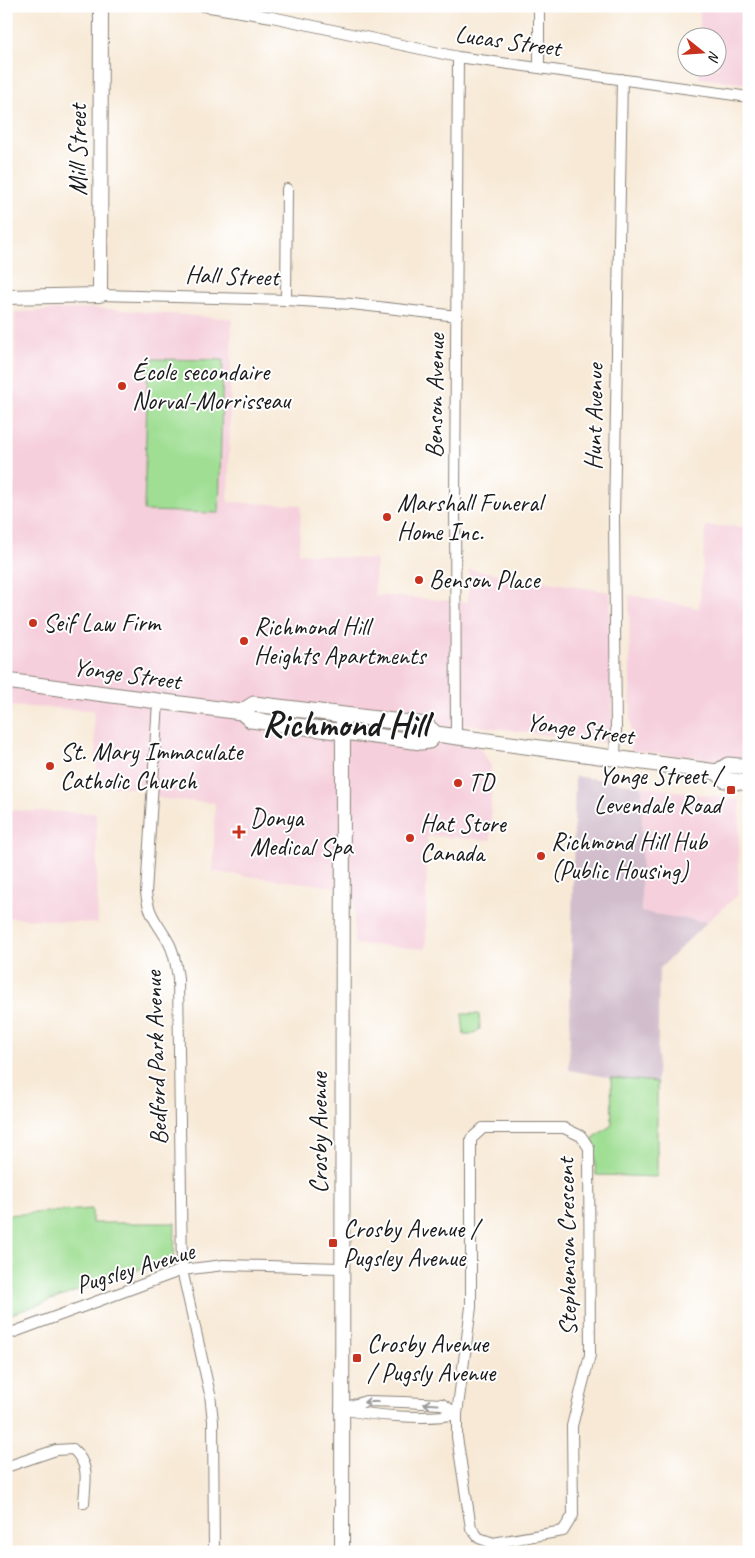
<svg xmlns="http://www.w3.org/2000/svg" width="755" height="1558" viewBox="0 0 755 1558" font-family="Caveat,sans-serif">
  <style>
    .built { fill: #f5cfdb }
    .industrial { fill: #d1bdcc }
    .green { fill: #9fde93; stroke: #5e7d58 }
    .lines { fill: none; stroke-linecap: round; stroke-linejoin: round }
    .street-casing { stroke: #8a8279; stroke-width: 12 }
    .secondary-casing { stroke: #8a8279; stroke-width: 16 }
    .primary-casing { stroke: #8a8279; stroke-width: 17 }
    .street { stroke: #fff; stroke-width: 10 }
    .secondary { stroke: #fff; stroke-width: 14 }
    .primary { stroke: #fff; stroke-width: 15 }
    .oneway { stroke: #999 }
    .poi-dot { fill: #c8321e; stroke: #fff; stroke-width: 2 }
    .labels { text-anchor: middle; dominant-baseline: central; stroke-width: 4; stroke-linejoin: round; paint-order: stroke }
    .street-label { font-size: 25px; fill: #1c1c1c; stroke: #fff }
    .poi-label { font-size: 25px; fill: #1c1c1c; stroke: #fff; text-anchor: start }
    .town-label { font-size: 35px; font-weight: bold; fill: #1c1c1c; stroke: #fff }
  </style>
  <rect width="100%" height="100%" fill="#fff"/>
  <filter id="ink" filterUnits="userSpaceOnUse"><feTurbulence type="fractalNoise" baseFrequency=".02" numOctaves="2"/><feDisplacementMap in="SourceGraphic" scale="10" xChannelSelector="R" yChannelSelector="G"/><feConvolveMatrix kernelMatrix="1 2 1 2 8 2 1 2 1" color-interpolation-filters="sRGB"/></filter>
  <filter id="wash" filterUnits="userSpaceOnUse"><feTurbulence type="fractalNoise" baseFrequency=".0096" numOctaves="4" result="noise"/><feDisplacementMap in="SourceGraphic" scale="20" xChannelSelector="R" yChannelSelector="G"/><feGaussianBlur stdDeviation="1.12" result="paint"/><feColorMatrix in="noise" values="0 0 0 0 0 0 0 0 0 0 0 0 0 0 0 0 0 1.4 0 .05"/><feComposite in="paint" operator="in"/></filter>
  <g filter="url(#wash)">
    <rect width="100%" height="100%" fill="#f7e9d6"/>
    <path class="built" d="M700,6H749V84L699,78V68H718V38L700,37Z
      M96,308L232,319L228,502L301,505L299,553L376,560L375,595L468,602L469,569L610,592L613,744L464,724L491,766V840L427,836L426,949L354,944V889L213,872L215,803L163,799L143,789L98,785L93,710L6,706V481H14L15,312Z
      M706,526L749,527V763L631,751L629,595L699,608Z
      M642,786L740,800L738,895L707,922L641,912Z
      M6,810L96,813L98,924L6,917Z"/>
    <path class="industrial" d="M575,776L642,786L641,912L707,922L659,969L657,1082L611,1078L569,1070Z"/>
    <path class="green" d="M148,359L223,360L219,513L144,511Z
      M462,1014H479L480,1029L471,1035H464Z
      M611,1078L657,1082V1177L596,1175L593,1138L612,1125Z
      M92,1209V1223H175L174,1257L6,1316V1215Z"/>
  </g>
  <g filter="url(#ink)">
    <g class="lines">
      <defs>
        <path id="street" d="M203,6L272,17L458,57L749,97
          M539,68V6
          M100,295L286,300L352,304L457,316
          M286,300L287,189
          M158,702L146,893C149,917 158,923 169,943C175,954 176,966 178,978L182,1270L210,1394L213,1421L214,1552
          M456,737L455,499L458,57
          M615,757L616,731L614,518L622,79
          M483,1128H564L581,1136L589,1148L590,1355L572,1426L573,1515L563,1531L493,1543L479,1538L471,1528L457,1437V1414L471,1307V1139Z
          M6,1335L182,1270L224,1265L341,1268
          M340,1409L366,1401L403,1402L442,1404L457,1414
          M342,1409C373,1416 427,1420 457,1414
          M6,1467L56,1450L73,1449C91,1467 85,1480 84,1503"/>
        <path id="secondary" d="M6,297L100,295L101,6
          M342,1552L343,721"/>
        <path id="primary" d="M6,681L241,712L251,720L421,742L429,741L436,734
          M241,712L254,704L426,725L436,734L717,772L725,780L749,783
          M717,772L728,765L749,767"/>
      </defs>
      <use href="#street" class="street-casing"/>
      <use href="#secondary" class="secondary-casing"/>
      <use href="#primary" class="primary-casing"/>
      <use href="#street" class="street"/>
      <use href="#secondary" class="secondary"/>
      <use href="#primary" class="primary"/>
    </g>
    <defs><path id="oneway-shaft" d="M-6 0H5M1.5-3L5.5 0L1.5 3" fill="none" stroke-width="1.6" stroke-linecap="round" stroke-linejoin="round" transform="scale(1.25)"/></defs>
    <g class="oneway">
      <use href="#oneway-shaft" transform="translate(371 1402) rotate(178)"/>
      <use href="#oneway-shaft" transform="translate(431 1404) rotate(-177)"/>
    </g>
  </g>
  <g class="poi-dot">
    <circle cx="122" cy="386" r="5"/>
    <circle cx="387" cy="517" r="5"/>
    <circle cx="419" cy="580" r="5"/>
    <circle cx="33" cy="623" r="5"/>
    <circle cx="244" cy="641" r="5"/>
    <circle cx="50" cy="766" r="5"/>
    <circle cx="458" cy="783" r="5"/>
    <rect x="726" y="785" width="10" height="10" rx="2.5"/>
    <path d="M236.5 824.5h5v5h5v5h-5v5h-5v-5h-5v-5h5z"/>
    <circle cx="410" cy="838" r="5"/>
    <circle cx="541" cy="856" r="5"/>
    <rect x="328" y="1238" width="10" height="10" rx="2.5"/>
    <rect x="352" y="1353" width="10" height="10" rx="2.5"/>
  </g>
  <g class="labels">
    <g class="street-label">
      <text transform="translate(508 41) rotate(8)">Lucas Street</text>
      <text transform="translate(78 150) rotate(-90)">Mill Street</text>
      <text transform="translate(232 276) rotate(2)">Hall Street</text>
      <text transform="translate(435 396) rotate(-89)">Benson Avenue</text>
      <text transform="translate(594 417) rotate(-89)">Hunt Avenue</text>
      <text transform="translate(127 674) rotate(8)">Yonge Street</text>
      <text transform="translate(580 729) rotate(8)">Yonge Street</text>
      <text transform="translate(156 1058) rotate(-92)">Bedford Park Avenue</text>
      <text transform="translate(319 1133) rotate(-90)">Crosby Avenue</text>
      <text transform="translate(567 1247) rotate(-91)">Stephenson Crescent</text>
      <text transform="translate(135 1268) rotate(-17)">Pugsley Avenue</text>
    </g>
    <g class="poi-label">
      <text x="132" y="372">École secondaire<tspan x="132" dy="29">Norval-Morrisseau</tspan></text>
      <text x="397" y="503">Marshall Funeral<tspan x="397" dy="29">Home Inc.</tspan></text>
      <text x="429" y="580">Benson Place</text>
      <text x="43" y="623">Seif Law Firm</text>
      <text x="254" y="627">Richmond Hill<tspan x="254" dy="29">Heights Apartments</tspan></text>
      <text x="60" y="752">St. Mary Immaculate<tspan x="60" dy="29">Catholic Church</tspan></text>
      <text x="721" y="776" text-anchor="end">Yonge Street /<tspan x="721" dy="29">Levendale Road</tspan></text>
      <text x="468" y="783">TD</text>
      <text x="250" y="818">Donya<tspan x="250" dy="29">Medical Spa</tspan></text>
      <text x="420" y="824">Hat Store<tspan x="420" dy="29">Canada</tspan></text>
      <text x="551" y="842">Richmond Hill Hub<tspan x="551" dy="29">(Public Housing)</tspan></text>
      <text x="343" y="1229">Crosby Avenue /<tspan x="343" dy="29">Pugsley Avenue</tspan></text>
      <text x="367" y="1344">Crosby Avenue<tspan x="367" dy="29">/ Pugsly Avenue</tspan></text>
    </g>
    <g class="town-label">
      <text x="345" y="724">Richmond Hill</text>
    </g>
  </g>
  <rect width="755" height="1558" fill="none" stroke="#fff" stroke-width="25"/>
  <g transform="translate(702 52) rotate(107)"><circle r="24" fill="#ffffff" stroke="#a4a4a4"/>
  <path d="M0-4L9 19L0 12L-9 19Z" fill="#c8321e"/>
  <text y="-8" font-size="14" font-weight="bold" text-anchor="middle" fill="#1c1c1c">N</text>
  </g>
</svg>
